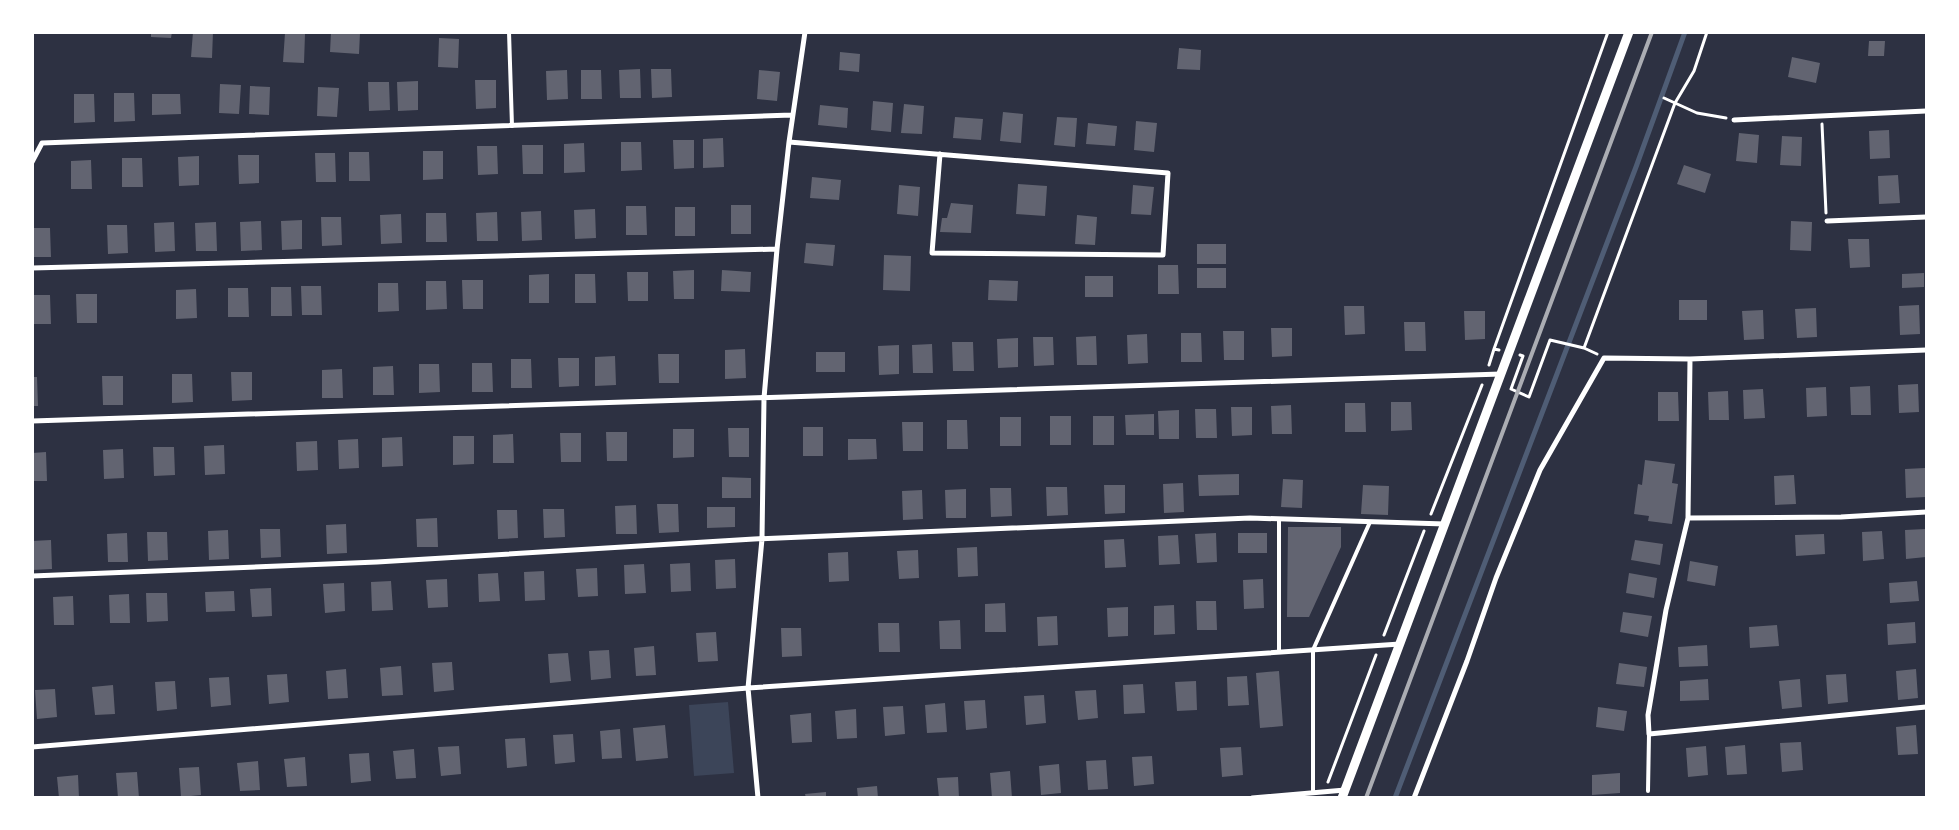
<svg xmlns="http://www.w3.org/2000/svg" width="1959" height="830" viewBox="0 0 1959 830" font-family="'Fira Sans',sans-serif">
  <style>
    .green { fill: #3c4559 }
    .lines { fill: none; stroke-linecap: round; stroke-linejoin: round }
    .stream { stroke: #4f5d75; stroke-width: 5 }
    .building { fill: #626471 }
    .path { stroke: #fff; stroke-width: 3 }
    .service { stroke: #fff; stroke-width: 4 }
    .minor { stroke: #fff; stroke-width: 5 }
    .tertiary { stroke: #fff; stroke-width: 9 }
    .rail { stroke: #abadb3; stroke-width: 4 }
  </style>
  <rect width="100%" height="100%" fill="#2d3142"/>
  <path class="green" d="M728,702L734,773L694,776L689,705Z"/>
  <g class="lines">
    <path class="stream" d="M1395,798L1636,167L1685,32"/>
  </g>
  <path class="building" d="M151,32H172L171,38L151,37Z
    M193,32H213L212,58L191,57Z
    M331,32L360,33L359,54L330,52Z
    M285,33L305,34L304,63L283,62Z
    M439,38L459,39L458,68L438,67Z
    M1869,41H1885L1884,56H1868Z
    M1179,48L1201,50L1200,70L1177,69Z
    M840,52L860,54L859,72L839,70Z
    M1792,57L1820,63L1816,83L1788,77Z
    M640,69L641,98H620L619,70Z
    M651,69H671L672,97L652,98Z
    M567,70L568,99L547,100L546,71Z
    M581,70H601L602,99H581Z
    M759,70L780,72L777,101L757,99Z
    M475,80H496V108L476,109Z
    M418,81V110L398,111L397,82Z
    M368,82H389L390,110L369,111Z
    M220,84L241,85L239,114L219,113Z
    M250,86L270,87L269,115L249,114Z
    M318,87L339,88L337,117L317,116Z
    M114,93H134L135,121L114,122Z
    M74,94H94L95,122L74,123Z
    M152,94H180L181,114L152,115Z
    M873,101L893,103L891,132L871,130Z
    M904,104L924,106L922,134L901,133Z
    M820,105L848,108L847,128L818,125Z
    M1003,112L1023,114L1021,143L1000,141Z
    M955,117L983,119L981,140L953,138Z
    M1057,117L1077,118L1075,147L1054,145Z
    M1136,121L1157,123L1154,152L1134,150Z
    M1088,123L1117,126L1115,146L1086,144Z
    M1889,130L1890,158L1870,159L1869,131Z
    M1739,133L1759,135L1757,163L1736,161Z
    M1782,136L1802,137L1801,166L1780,165Z
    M723,138L724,167L703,168V139Z
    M673,140H694V168L674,169Z
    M621,142H641L642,170L621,171Z
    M584,143L585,172L564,173V144Z
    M522,145H543V174H523Z
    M477,146H497L498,174L478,175Z
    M423,151H443V179L423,180Z
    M349,152H369L370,181H349Z
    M315,153H335L336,182H316Z
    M238,155H259V183L239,184Z
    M199,156V185L179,186L178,157Z
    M122,158H142L143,187H122Z
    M91,160L92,189H71V161Z
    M1684,165L1711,174L1705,193L1677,184Z
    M1898,175L1900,203L1879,204L1878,176Z
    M812,177L841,180L839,200L810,198Z
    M1018,184L1047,186L1045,216L1016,214Z
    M899,185L920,187L918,216L897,214Z
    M1133,185L1154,187L1151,215L1131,214Z
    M951,203L973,205L971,233L940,232L942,218H947Z
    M731,205H751V234H731Z
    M626,206H646L647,235H626Z
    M675,207H695V236H675Z
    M595,209L596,238L575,239L574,210Z
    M541,211L542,240L522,241L521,212Z
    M497,212L498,241H477L476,213Z
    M426,213H446L447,242H426Z
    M401,214L402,243L381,244L380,215Z
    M1077,215L1097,217L1095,245L1075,244Z
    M321,217H341L342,245L322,246Z
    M302,220V249L282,250L281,221Z
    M261,221L262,250L241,251L240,222Z
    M1791,221L1812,222L1811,251L1790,250Z
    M174,222L175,251L155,252L154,223Z
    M216,222L217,251H196L195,223Z
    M107,225H127L128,253L108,254Z
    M32,228H50L51,257H32Z
    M1848,239H1869L1870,267L1850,268Z
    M806,243L835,245L833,266L804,263Z
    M1197,244H1226V264H1197Z
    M884,255L911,256L910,291L883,290Z
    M1158,265H1178L1179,294H1158Z
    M1197,268H1226V288H1197Z
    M694,270V299H674L673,271Z
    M722,270L751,272L750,292L721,291Z
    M627,272H648V301H628Z
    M1924,273V287L1902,288V274Z
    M549,274V303H529V275Z
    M575,274H595L596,303H575Z
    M1085,276H1113V297H1085Z
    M462,280H483V309H463Z
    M989,280L1018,281L1017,301L988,300Z
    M426,281H446L447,309L426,310Z
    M378,283H398L399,311L378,312Z
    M301,286H321L322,315H302Z
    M271,287H291L292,316H271Z
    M228,288H248L249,317H228Z
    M196,289L197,318L176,319V290Z
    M76,294H97V323H77Z
    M32,295H50L51,324H32Z
    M1679,300H1707V320H1679Z
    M1919,305L1920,334L1900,335L1899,306Z
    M1344,306H1364L1365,334L1345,335Z
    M1816,308L1817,337L1797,338L1795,309Z
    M1763,310L1764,339L1744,340L1742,311Z
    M1464,311H1485V339L1465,340Z
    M1404,322H1425L1426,351H1405Z
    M1271,328H1292V356L1272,357Z
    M1223,331H1244V360H1224Z
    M1181,333H1201L1202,362H1181Z
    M1147,334L1148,363L1128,364L1127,335Z
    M1096,336L1097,365H1077L1076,337Z
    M1033,337H1053L1054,365L1034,366Z
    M1018,338V367L998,368L997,339Z
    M952,342H973L974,371H953Z
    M932,344L933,373H913L912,345Z
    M899,345V374L879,375L878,346Z
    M745,349L746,378L725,379V350Z
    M816,352H845V372H816Z
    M658,354H679V383H659Z
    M615,356L616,385L595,386V357Z
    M558,358H579V386L559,387Z
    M511,359H531L532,388H511Z
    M472,363H492L493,392H472Z
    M419,364H439L440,392L419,393Z
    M393,366L394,395H373V367Z
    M342,369L343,398H322V370Z
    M231,372H252V400L232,401Z
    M172,374H192L193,402L172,403Z
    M102,376H123V405H103Z
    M32,377H37L38,406H32Z
    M1918,384L1919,412L1899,413L1898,385Z
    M1870,386L1871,415H1851L1850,387Z
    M1826,387L1827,416L1807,417L1806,388Z
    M1763,389L1765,418L1744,419L1743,390Z
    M1728,391L1729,420H1709L1708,392Z
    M1658,392H1678L1679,421H1658Z
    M1391,402H1411L1412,430L1391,431Z
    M1345,403H1365L1366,432H1345Z
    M1291,405L1292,434H1272L1271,406Z
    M1231,407H1252V435L1232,436Z
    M1195,409H1216L1217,438H1196Z
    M1179,410V439H1159L1158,411Z
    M1154,414V435H1126L1125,415Z
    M1050,416H1071V445H1050Z
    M1093,416H1114V445H1093Z
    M1000,417H1021V446H1000Z
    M947,420H967L968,449H947Z
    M902,422H923V451H903Z
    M803,427H823V456H803Z
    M728,428H749V457H729Z
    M673,429H694V457L673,458Z
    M606,432H627V461H607Z
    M560,433H581V462H561Z
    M513,434L514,463H493V435Z
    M453,436H474V464L453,465Z
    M402,437L403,466L382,467V438Z
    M358,439L359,468L339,469L338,440Z
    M848,439H876L877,459L848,460Z
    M317,441L318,470L297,471L296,442Z
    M224,445L225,474L205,475L204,446Z
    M153,447H174L175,475L154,476Z
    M123,449L124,478L104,479L103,450Z
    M46,452L47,481H32V453Z
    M1645,460L1675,464L1672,483L1678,484L1672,524L1648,521L1649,516L1634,514L1638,484L1642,485Z
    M1925,468L1926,497L1906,498L1905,469Z
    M1239,474V495L1199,496L1198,475Z
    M1794,475L1796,504L1775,505L1774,476Z
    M722,477L751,478V498H722Z
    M1283,479L1303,480L1302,508L1281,507Z
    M1183,483L1184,512L1164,513L1163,484Z
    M1104,485H1125V513L1105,514Z
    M1363,485L1389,486L1388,515L1361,514Z
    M1046,487H1067L1068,515L1047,516Z
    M990,488H1011L1012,516L991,517Z
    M966,489V518H946L945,490Z
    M922,490L923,519L903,520L902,491Z
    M657,504H678L679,532L659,533Z
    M636,505L637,534H616L615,506Z
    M707,507H735V527L707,528Z
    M543,509H564L565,537L544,538Z
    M497,510H517L518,538L498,539Z
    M437,518L438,547H417L416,519Z
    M346,524L347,553L327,554L326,525Z
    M1288,527H1341V547L1309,617H1287Z
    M260,529H280L281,557L261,558Z
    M1925,529L1926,557L1906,559L1905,530Z
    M228,530L229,559L209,560L208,531Z
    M1882,531L1884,559L1863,561L1862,532Z
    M147,532H167L168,560L148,561Z
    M127,533L128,562H108L107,534Z
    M1216,533L1217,562L1197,563L1195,534Z
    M1238,533H1267V553H1238Z
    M1824,534L1825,554L1796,556L1795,535Z
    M1178,535L1180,564L1159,565L1158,536Z
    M1124,539L1126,567L1105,568L1104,540Z
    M51,540L52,569L32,570V541Z
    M1635,540L1663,544L1660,565L1631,560Z
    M977,547L978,576L958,577L957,548Z
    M918,550L919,578L899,579L897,551Z
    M848,552L849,581L829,582L828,553Z
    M735,559L736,588L716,589L715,560Z
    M1690,561L1718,566L1715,586L1687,581Z
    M690,563L691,591L671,592L670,564Z
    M644,564L646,593L625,594L624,565Z
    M597,568L598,596L578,597L576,569Z
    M544,571L545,600L525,601L524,572Z
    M498,573L500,601L479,602L478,574Z
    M1629,573L1657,578L1654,598L1626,593Z
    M447,579L448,607L428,608L426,580Z
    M1263,579L1264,608L1244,609L1243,580Z
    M391,581L393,610L372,611L371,582Z
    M1917,581L1919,601L1890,603L1889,583Z
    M344,583L345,611L325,613L323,584Z
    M271,588L272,616L252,617L250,589Z
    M234,591L235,611L206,612L205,592Z
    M146,593H167L168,621L147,622Z
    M129,594L130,623H110L109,595Z
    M73,596L74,625H54L53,597Z
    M1196,601H1216L1217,630H1197Z
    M1005,603L1006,632H985V604Z
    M1174,605L1175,634L1154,635V606Z
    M1128,607V636L1108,637L1107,608Z
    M1623,612L1652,616L1648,637L1620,632Z
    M1057,616L1058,645L1038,646L1037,617Z
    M960,620L961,649H940L939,621Z
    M1915,622L1916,643L1888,645L1887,624Z
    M878,623H899L900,652H879Z
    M1777,625L1779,646L1750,648L1749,627Z
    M781,628H801L802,656L782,657Z
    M716,632L718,661L698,662L696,633Z
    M1707,645L1708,666L1679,667L1678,647Z
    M654,646L656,675L636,676L634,648Z
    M609,650L611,678L591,680L589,651Z
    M568,653L571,681L550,683L548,654Z
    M452,662L454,690L434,692L432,663Z
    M1619,663L1647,667L1644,687L1616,684Z
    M401,666L403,695L382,696L380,668Z
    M346,669L348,698L328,699L326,671Z
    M1916,669L1918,698L1898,700L1896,671Z
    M1279,671L1283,726L1260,728L1256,673Z
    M287,674L289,702L269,704L267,675Z
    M1846,674L1848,702L1828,704L1826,675Z
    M1247,676L1249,705L1228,706L1227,677Z
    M229,677L231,705L211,707L209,678Z
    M1708,679L1709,700L1680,701V681Z
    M1800,679L1802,707L1782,709L1779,681Z
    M175,681L177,709L157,711L155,682Z
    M1196,681L1197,710L1177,711L1175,682Z
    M1143,684L1145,713L1124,714L1123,685Z
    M113,685L115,714L95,715L92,687Z
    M55,689L57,717L37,719L35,690Z
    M1096,690L1098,718L1078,720L1075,691Z
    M1044,695L1046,723L1026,725L1024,696Z
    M985,700L987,728L966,730L964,701Z
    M945,703L947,732L927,733L925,705Z
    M903,706L905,734L885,736L883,707Z
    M1598,707L1627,711L1624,731L1596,727Z
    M856,709L857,738L837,739L835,711Z
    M811,713L812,742L792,743L790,715Z
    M665,725L668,758L636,761L633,728Z
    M1916,725L1918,754L1898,755L1896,727Z
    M620,729L622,758L602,759L600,731Z
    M573,734L575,762L555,764L553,735Z
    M525,738L527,766L507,768L505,739Z
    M1801,742L1803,770L1782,772L1780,743Z
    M1745,745L1747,774L1727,775L1725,747Z
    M459,746L461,774L441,776L438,747Z
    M1706,746L1708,775L1688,777L1686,748Z
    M1241,747L1243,775L1222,777L1220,748Z
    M414,749L416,778L396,779L393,751Z
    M369,753L371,781L351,783L349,754Z
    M1152,756L1154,784L1134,786L1132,757Z
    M305,757L307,786L287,787L284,759Z
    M1106,760L1108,789L1088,790L1086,761Z
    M258,761L260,790L240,791L237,763Z
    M1059,764L1061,793L1041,795L1039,766Z
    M199,767L201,795L181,797L179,768Z
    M1010,771L1012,798H992L990,773Z
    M137,772L139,798H118L116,773Z
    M1620,773V793L1592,795V775Z
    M78,775L79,798H59L57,777Z
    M958,777L959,798H939L937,778Z
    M877,786L878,798H858L857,788Z
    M826,792V798H806L805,794Z"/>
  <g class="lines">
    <path class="path" d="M1664,98L1697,113L1726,118
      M1822,124L1826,213
      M1584,348L1675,103L1694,71L1707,32
      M1494,349L1608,32
      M1520,355L1523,356L1511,389L1529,397L1550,340L1584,348L1597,354
      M1489,365L1494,349L1499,350
      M1431,514L1482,385
      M1384,635L1424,531
      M1328,782L1376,655"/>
    <path class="service" d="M509,32L512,126
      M1279,652V519
      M1648,791L1649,734
      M1313,793V650L1370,522"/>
    <path class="minor" d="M1734,120L1926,111
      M789,142L1168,173L1163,255L932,253L940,154
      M32,162L42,143L792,115
      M1827,221L1926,217
      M32,268L777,249
      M1690,359L1688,518L1666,610L1648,715L1649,734L1926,707
      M32,421L1501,374
      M1688,518L1841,517L1926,512
      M32,576L377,562L754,539L1250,518L1445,524
      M32,747L748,688L1400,644
      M758,798L748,688L762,539L764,398L777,249L789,142L805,32
      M1252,798L1345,790
      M1414,798L1467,661L1496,578L1540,470L1604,358L1690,359L1926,350"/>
    <path class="tertiary" d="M1342,798L1629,32"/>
    <path class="rail" d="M1366,798L1652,32"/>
  </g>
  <rect width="1959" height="830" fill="none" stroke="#ffffff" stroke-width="68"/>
</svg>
